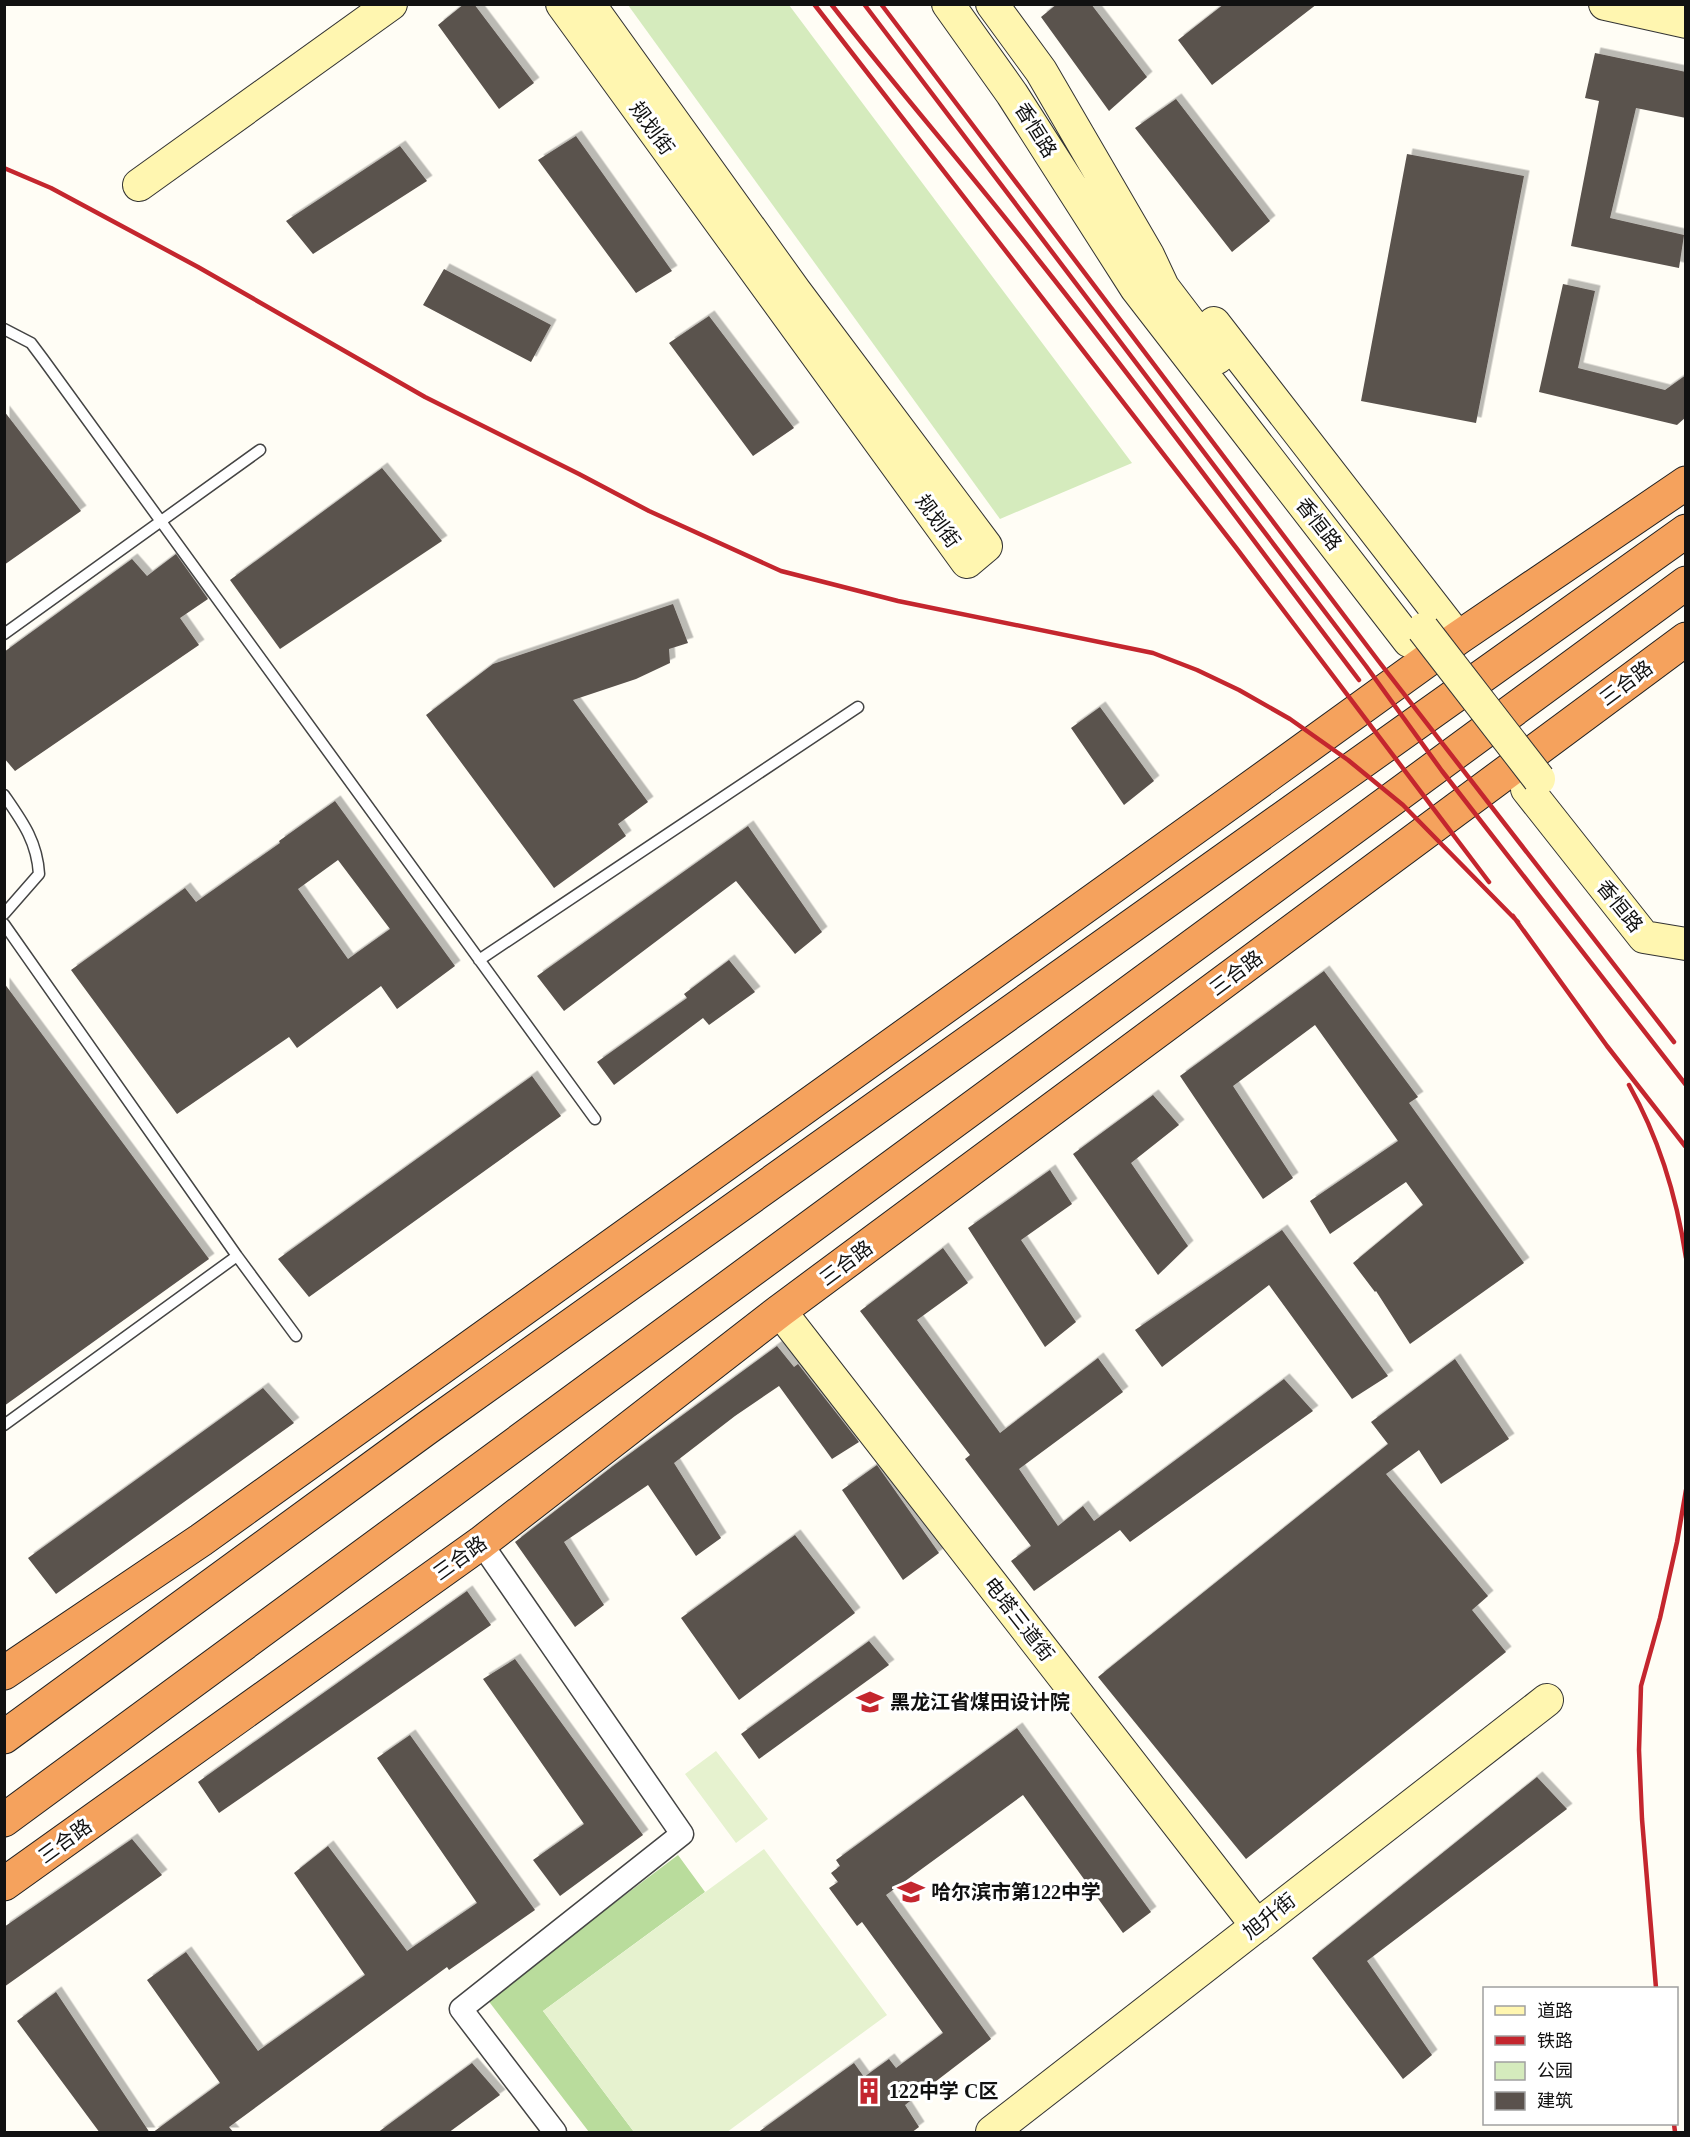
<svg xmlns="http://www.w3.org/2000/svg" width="1690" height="2137" viewBox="0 0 1690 2137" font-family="'Times New Roman','Noto Sans SC',serif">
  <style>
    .green { fill: #d5ebbd }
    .forest { fill: #b9dc9c }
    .pitch { fill: #e6f2cf }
    .building { fill: #5a524d; fill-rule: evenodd; filter: url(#shadow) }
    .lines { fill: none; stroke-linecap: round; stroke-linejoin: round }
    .lane-casing { stroke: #444; stroke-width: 13 }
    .street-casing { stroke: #444; stroke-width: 25 }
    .secondary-casing { stroke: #333; stroke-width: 34 }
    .highway-casing { stroke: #222; stroke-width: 35 }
    .lane { stroke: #fff; stroke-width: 10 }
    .street { stroke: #fff; stroke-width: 22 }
    .secondary { stroke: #fff6b0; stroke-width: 32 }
    .highway { stroke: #f5a25d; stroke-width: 33 }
    .rail { stroke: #c4262e; stroke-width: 4.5 }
    .secondary-bridge-casing { stroke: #333; stroke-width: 34; stroke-linecap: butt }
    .secondary-bridge { stroke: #fff6b0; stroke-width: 32 }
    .labels { text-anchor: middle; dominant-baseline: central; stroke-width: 6; stroke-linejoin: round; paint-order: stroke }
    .street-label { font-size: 20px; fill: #111; stroke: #fff }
    .poi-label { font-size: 20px; font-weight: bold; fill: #111; stroke: #fff; text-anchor: start }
  </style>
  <defs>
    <filter id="shadow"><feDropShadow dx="5.5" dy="-5.5" stdDeviation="0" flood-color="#0004"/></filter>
  </defs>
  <rect width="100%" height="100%" fill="#fffdf5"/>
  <path class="green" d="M628,5H789L1132,463L1000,519Z"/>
  <path class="forest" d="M678,1855L705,1892L543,2011L634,2132H589L487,1999Z"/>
  <path class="pitch" d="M716,1751L768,1819L736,1843L685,1774Z
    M764,1849L887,2015L727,2132H634L543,2011Z"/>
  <path class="building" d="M464,4H474L534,83L499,109L438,25Z
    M1057,4H1091L1147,77L1109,111L1041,17Z
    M1224,4H1317L1212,85L1178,40Z
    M1595,53L1686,72V118L1636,108L1610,218L1684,235L1679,268L1571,246L1599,101L1585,98Z
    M1176,99L1270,221L1232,252L1135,128Z
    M576,136L672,271L636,293L538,160Z
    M400,146L427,181L313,254L286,221Z
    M1407,154L1524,176L1476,423L1361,401Z
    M444,269L551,325L531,362L423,305Z
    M1563,284L1595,291L1578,368L1665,390L1686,375V417L1677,425L1539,392Z
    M709,316L794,428L753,456L669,343Z
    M4,411L81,511L4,565Z
    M382,468L442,541L280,649L230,580Z
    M176,554L208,599L180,618L199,645L15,771L4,758V652L132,559L147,576Z
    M673,604L688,643L669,649L670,663L636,679L573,700L648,802L618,824L626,836L554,888L426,715L493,664Z
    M1100,707L1154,781L1124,805L1071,728Z
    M335,801L455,966L397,1009L381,986L297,1048L289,1037L177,1114L71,970L185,888L196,902L280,843L279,841ZM338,860L390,929L348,959L298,889Z
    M748,826L822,932L795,954L736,881L564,1011L537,976Z
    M729,960L755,992L709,1025L703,1018L614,1085L597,1062L687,998L684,994Z
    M1324,971L1418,1097L1409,1103L1524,1263L1410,1344L1376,1291L1375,1292L1353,1263L1423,1205L1406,1182L1330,1234L1310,1201L1398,1141L1315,1025L1233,1086L1293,1178L1263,1199L1180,1076Z
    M4,983L209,1259L4,1406Z
    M532,1076L561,1116L309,1297L278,1259Z
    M1153,1095L1179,1125L1131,1163L1188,1246L1158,1275L1073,1154Z
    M1050,1170L1072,1204L1021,1240L1076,1322L1045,1347L968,1228Z
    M1282,1230L1388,1376L1352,1399L1269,1285L1162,1367L1135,1330Z
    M943,1248L968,1283L917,1320L1000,1433L1098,1358L1123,1392L1019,1469L1058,1526L1083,1506L1094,1521L1284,1379L1313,1411L1130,1542L1120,1530L1034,1591L1011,1561L1031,1546L965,1459L970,1455L860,1311Z
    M777,1346L794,1367L798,1364L859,1442L832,1459L779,1386L735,1416L674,1463L721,1538L696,1556L648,1485L564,1542L604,1605L575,1627L515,1542L613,1466Z
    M1455,1359L1509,1439L1441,1484L1419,1450L1386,1474L1488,1596L1472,1610L1506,1652L1246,1859L1098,1677L1388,1444L1371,1422Z
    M263,1388L294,1423L56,1594L28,1558Z
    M877,1465L939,1553L903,1580L842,1490Z
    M795,1535L855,1613L739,1700L681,1618Z
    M467,1591L491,1625L219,1813L198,1782Z
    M869,1641L889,1665L759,1759L741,1734Z
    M515,1659L643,1835L560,1896L533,1860L584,1824L483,1679Z
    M1017,1728L1151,1912L1123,1933L1023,1795L886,1895L991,2039L905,2105L919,2127L911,2133H757L854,2063L864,2077L889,2059L896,2068L943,2033L862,1922L857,1926L829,1888L838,1882L831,1873L840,1866L836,1860Z
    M410,1735L535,1910L449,1970L447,1967L229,2127L234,2133H152L220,2083L147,1980L186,1952L258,2051L365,1975L294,1873L328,1846L407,1951L477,1903L377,1758Z
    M1537,1777L1567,1809L1367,1961L1432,2055L1403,2079L1312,1958Z
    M132,1839L162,1875L4,1987V1927Z
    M56,1992L150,2133H100L17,2021Z
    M472,2063L500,2095L448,2133H377Z"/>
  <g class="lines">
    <defs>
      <path id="lane" d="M4,329L31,343L43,359L595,1119
        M4,634L260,450
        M4,795C22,821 37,841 39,874L4,914
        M4,924L237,1256L296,1336
        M479,960L858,707
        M4,1425L237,1256"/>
      <path id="street" d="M481,1543L682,1834L461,2009L555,2132"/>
      <path id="secondary" d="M562,4L967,562L986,546L795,291L589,4
        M948,4L1012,94L1136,288L1409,641
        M992,4L1041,71L1148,255L1163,287L1217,358
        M1605,4L1686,22
        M139,185L391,4
        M1214,323L1458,638
        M1527,789L1644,937L1686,944
        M780,1311L1257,1926
        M992,2132L1547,1700"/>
      <path id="highway" d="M4,1673L201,1540L1242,794L1458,638L1686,483
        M4,1737L427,1428L1686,531
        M4,1820L1686,583
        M4,1884L481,1543L780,1311L1686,639"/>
    </defs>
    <use href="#lane" class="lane-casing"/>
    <use href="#street" class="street-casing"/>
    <use href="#secondary" class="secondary-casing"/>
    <use href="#highway" class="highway-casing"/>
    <use href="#lane" class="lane"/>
    <use href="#street" class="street"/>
    <use href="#secondary" class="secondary"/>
    <use href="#highway" class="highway"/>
    <path class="rail" d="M814,4L1237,549L1489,882
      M831,4C898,90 970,172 1037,258C1147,396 1252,539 1359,680
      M864,4L1366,666L1442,771L1686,1085
      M881,4L1380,663L1674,1042
      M4,168L51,188L198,267L425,397L579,474L649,511L781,571L898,601L1153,653L1197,670L1239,690L1290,719L1348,760L1403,805L1518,922
      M1513,916L1607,1046L1685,1146
      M1629,1085C1659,1138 1677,1199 1686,1258
      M1656,1988L1642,1819L1639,1750L1641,1686L1660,1618L1677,1542L1686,1490
      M1674,2124L1675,2132"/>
    <defs>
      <path id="secondary-bridge" d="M1423,629L1539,779"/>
    </defs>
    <use href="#secondary-bridge" class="secondary-bridge-casing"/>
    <use href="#secondary-bridge" class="secondary-bridge"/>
  </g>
  <defs>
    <symbol id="university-bare" viewBox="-9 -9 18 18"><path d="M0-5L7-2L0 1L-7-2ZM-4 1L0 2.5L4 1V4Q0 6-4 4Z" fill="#c4262e" stroke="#fff" stroke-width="2.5" paint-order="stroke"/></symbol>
    <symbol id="school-bare" viewBox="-9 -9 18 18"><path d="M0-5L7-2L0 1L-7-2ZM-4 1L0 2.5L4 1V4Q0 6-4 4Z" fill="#c4262e" stroke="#fff" stroke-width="2.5" paint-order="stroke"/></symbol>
    <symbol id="building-bare" viewBox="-9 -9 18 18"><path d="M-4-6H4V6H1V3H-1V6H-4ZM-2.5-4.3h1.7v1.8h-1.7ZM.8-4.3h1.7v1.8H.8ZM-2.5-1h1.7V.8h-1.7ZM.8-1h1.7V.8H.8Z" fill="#c4262e" stroke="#fff" stroke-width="2.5" paint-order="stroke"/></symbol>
  </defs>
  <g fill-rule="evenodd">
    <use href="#university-bare" x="851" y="1683" width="38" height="38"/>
    <use href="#school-bare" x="892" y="1873" width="38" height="38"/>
    <use href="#building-bare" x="850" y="2072" width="38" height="38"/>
  </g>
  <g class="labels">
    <g class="street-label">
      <text transform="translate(652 128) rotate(54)">规划街</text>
      <text transform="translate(1036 130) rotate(58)">香恒路</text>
      <text transform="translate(938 521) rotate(54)">规划街</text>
      <text transform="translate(1319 524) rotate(52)">香恒路</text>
      <text transform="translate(1626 683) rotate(-37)">三合路</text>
      <text transform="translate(1620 906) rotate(51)">香恒路</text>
      <text transform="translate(1236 973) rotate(-37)">三合路</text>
      <text transform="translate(846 1263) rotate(-37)">三合路</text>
      <text transform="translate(460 1558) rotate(-36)">三合路</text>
      <text transform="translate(1019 1619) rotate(52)">电塔三道街</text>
      <text transform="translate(65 1841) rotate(-36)">三合路</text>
      <text transform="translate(1269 1916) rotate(-38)">旭升街</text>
    </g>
    <g class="poi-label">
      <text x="890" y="1702">黑龙江省煤田设计院</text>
      <text x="931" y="1892">哈尔滨市第122中学</text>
      <text x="889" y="2091">122中学 C区</text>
    </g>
  </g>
  <rect width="1690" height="2137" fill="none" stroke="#111111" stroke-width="12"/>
  <rect x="1483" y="1987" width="195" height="138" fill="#ffffff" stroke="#a0a0a0" stroke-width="1.5"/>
  <rect x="1495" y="2006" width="30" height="9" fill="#fff6b0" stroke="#a0a0a0" stroke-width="1.5"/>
  <text x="1537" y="2017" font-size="18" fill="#111111">道路</text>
  <rect x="1495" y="2036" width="30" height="9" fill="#c4262e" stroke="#a0a0a0" stroke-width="1.5"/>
  <text x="1537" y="2047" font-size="18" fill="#111111">铁路</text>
  <rect x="1495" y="2062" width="30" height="18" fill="#d5ebbd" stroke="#a0a0a0" stroke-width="1.5"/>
  <text x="1537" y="2077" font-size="18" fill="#111111">公园</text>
  <rect x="1495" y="2092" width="30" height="18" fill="#5a524d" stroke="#a0a0a0" stroke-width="1.5"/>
  <text x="1537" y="2107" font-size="18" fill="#111111">建筑</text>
</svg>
